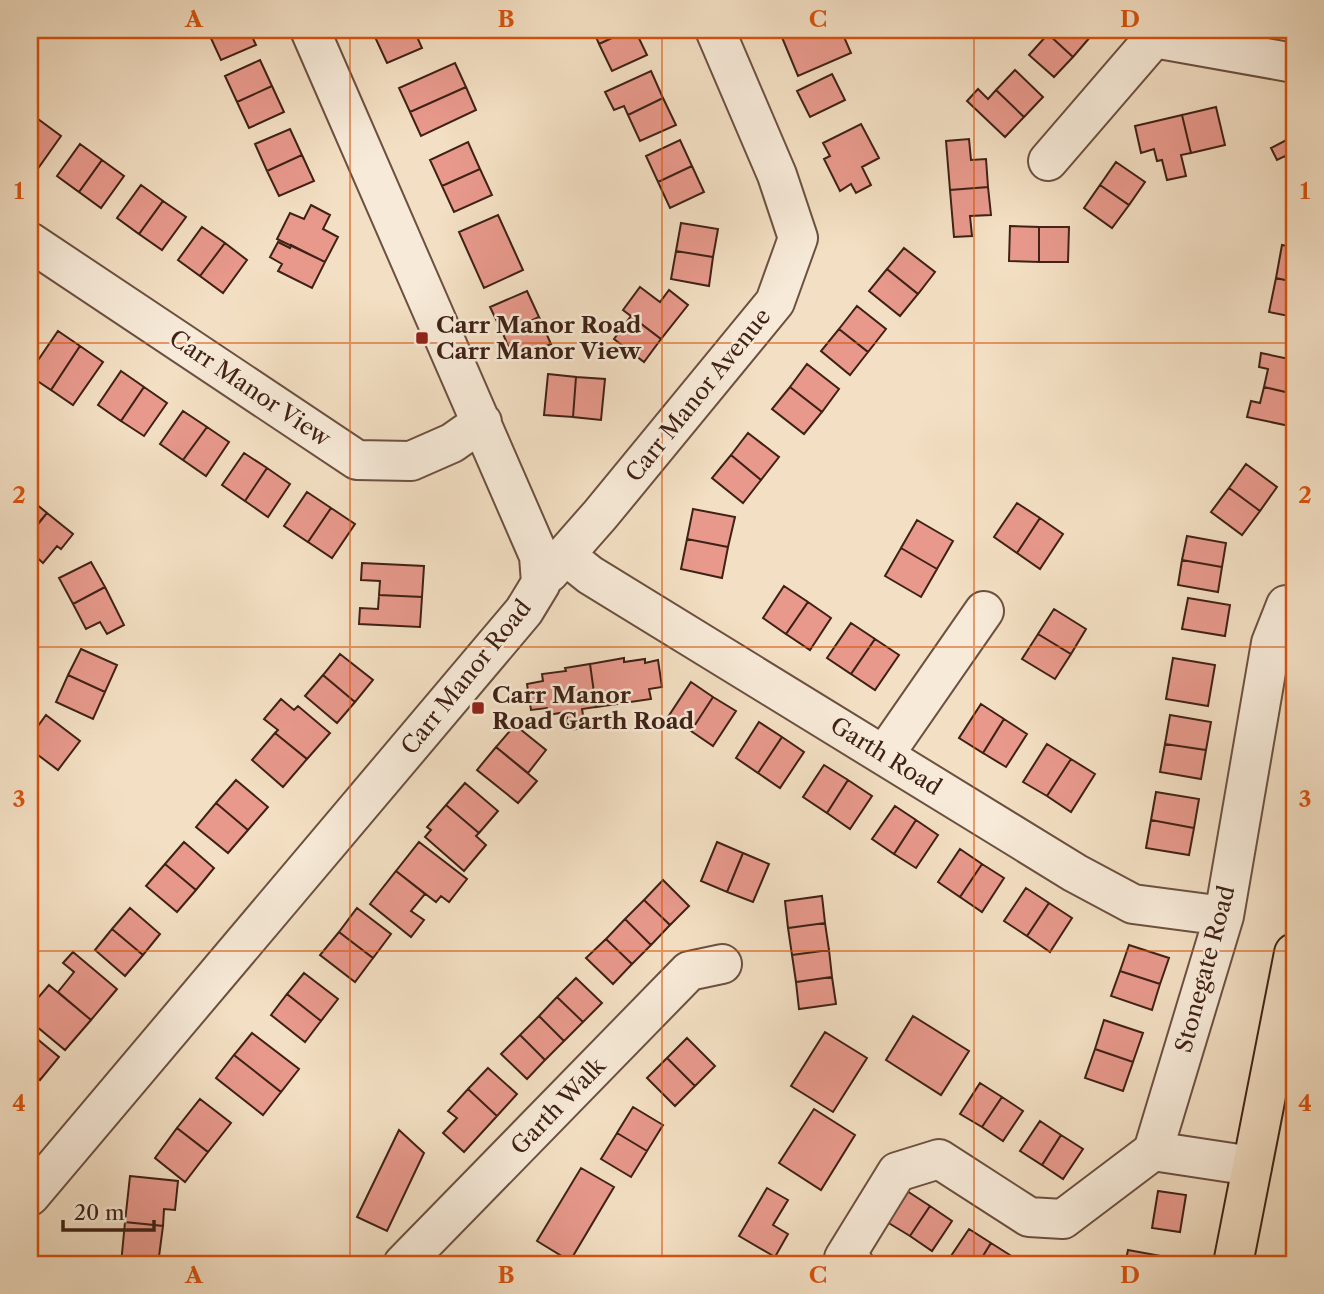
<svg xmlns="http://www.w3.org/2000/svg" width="1324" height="1294" viewBox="0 0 1324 1294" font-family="'Libre Caslon Text',serif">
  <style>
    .building { fill: #e8998c; stroke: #3f2115; stroke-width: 2 }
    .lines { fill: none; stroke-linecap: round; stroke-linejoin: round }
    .minor-casing { stroke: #6c5040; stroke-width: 42 }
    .major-casing { stroke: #3f2115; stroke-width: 42 }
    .minor { stroke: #f7ead8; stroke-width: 38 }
    .major { stroke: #f3dfc3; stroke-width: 38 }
    .grid { fill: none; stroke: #d7530d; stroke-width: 2; stroke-opacity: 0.55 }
    .poi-dot { fill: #8f2418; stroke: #f7ead8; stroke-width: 2.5 }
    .labels { text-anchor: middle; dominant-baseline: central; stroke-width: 5; stroke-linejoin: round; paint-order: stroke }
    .poi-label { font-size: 23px; font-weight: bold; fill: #3f2115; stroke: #f7ead8; text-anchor: start }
    .street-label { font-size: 23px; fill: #3f2115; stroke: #f7ead8 }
    .neatline { fill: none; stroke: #d7530d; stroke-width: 2.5 }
    .grid-label { font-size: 23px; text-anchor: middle; font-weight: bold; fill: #d7530d }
  </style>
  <rect width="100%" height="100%" fill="#f3dfc3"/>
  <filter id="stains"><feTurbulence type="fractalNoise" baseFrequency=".00286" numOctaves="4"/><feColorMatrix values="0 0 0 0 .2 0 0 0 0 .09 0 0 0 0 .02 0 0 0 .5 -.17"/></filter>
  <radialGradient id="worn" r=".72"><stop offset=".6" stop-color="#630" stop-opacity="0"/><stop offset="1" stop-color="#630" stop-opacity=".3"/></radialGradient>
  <path class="building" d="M219,30H249L256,45L221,60L209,34Z
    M392,30H414L422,48L387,63L375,37Z
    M593,30H629L599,44Z
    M629,30H635L647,55L612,71L599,44Z
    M794,30H841L851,53L798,76L781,35Z
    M1052,30H1084L1091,36L1073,57L1048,34Z
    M1048,34L1073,57L1054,77L1029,55Z
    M260,60L272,86L237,102L225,76Z
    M455,63L466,87L410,112L399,88Z
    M1015,70L1043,97L1024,117L996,90Z
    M651,71L663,98L628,115L624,106L614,110L605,92Z
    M832,74L845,100L810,117L797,91Z
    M272,86L284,112L249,128L237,102Z
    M466,87L476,110L421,136L410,112Z
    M978,89L988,99L996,90L1024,117L1005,137L967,101Z
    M663,98L676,125L640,141L628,115Z
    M1216,107L1225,145L1191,153L1182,115Z
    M1182,115L1191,153L1181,155L1186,176L1167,180L1162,160L1157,161L1154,149L1141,153L1135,126Z
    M38,119L61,136L39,167L30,160V131Z
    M861,124L879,158L862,167L871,185L856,193L851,184L840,191L824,159L830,156L823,143Z
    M290,129L302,155L267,171L255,144Z
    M1294,136V173H1293L1285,156L1277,160L1271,148Z
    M969,139L971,160L986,159L988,187L950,190L946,141Z
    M680,140L692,166L658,182L646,156Z
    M468,142L480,169L442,186L430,160Z
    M80,144L102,160L79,192L57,176Z
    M302,155L314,181L279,196L267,171Z
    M102,160L124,176L101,208L79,192Z
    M1116,162L1145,182L1129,205L1100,185Z
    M692,166L704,192L670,208L658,182Z
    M480,169L492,195L454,212L442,186Z
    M141,185L163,201L139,234L117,218Z
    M1100,185L1129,205L1112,228L1084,208Z
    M988,187L991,215L970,216L972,236L954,237L950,190Z
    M163,201L186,217L162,250L139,234Z
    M311,205L330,215L323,229L338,237L325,262L277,239L290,213L304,219Z
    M498,215L523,270L484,288L459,232Z
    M681,223L718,229L713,257L676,251Z
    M1010,226L1039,227V262L1009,261Z
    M202,227L225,243L200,276L178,260Z
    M1039,227H1069L1068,262H1039Z
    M278,242L290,248L291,245L325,262L312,288L278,271L282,264L270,257Z
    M225,243L247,260L223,293L200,276Z
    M1282,245L1294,247V282L1276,278Z
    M904,248L935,272L918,294L887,269Z
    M676,251L713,257L709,286L671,279Z
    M887,269L918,294L900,316L869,291Z
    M1276,278L1294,282V317L1269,312Z
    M640,287L660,302L669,290L688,305L661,339L623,310Z
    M527,291L539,317L503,334L490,307Z
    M857,306L886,329L868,352L839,329Z
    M631,316L661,339L644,362L614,339Z
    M539,317L551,344L514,360L503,334Z
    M839,329L868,352L850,375L821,351Z
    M58,331L80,346L51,390L30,376V372Z
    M80,346L103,362L73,405L51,390Z
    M1261,353L1294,360V394L1264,387L1268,369L1259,367Z
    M807,364L839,389L822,412L790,387Z
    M121,371L144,387L121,421L98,405Z
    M548,374L576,377L573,417L544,415Z
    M576,377L605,379L601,420L573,417Z
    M144,387L167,403L144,436L121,421Z
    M790,387L822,412L804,434L772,409Z
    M1264,387L1294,394V427L1247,417L1251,401L1260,403Z
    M183,411L207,427L183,460L160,444Z
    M207,427L229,442L206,476L183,460Z
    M748,433L779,457L761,480L731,455Z
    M244,453L267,468L245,501L222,485Z
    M731,455L761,480L743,503L712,478Z
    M1246,464L1277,487L1260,511L1229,488Z
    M267,468L290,484L268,517L245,501Z
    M1229,488L1260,511L1242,535L1211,512Z
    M307,492L331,508L308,542L284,526Z
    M30,499L47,513L30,533Z
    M1017,503L1040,518L1017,553L994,537Z
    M331,508L355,524L332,558L308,542Z
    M693,509L735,517L728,547L687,539Z
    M47,513L73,534L61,549L57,546L43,563L30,551V534Z
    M1040,518L1063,534L1040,569L1017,553Z
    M917,520L953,541L937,569L901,548Z
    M1187,536L1226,543L1222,567L1182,560Z
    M687,539L728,547L722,578L681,569Z
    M901,548L937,569L921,597L885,576Z
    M1182,560L1222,567L1218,592L1178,585Z
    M91,562L105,587L73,604L59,578Z
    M362,563L424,566L422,597L379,595L380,581L361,580Z
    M784,586L808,602L786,634L763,618Z
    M105,587L124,625L107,634L100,622L86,629L73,604Z
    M379,595L422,597L420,627L359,624L360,608L378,609Z
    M1188,598L1230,605L1225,636L1182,629Z
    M808,602L831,618L810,650L786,634Z
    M1054,609L1086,629L1071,654L1038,634Z
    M851,623L875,639L851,674L827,658Z
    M1038,634L1071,654L1055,679L1022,659Z
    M875,639L899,655L875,690L851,674Z
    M81,649L117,665L105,692L68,675Z
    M340,654L373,680L355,702L323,675Z
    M624,658V662L645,659V663L658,660L662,687L649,689L651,699L596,707L590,664Z
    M1173,658L1215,665L1208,706L1166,699Z
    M590,664L596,707L582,709L585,728L569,730L566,712L548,715L547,708L531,710L527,684L543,681L542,674L566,671L565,668Z
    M68,675L105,692L93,719L56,702Z
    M323,675L355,702L337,723L305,696Z
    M691,682L713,697L691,731L668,717Z
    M713,697L736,711L713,746L691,731Z
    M281,699L294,710L298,706L330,733L307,759L275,733L278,730L264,719Z
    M981,704L1004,719L983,753L959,738Z
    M46,715L80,741L58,770L30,749V737Z
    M1170,715L1211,722L1206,750L1165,744Z
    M1004,719L1027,734L1006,767L983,753Z
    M759,722L782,737L758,773L736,758Z
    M515,725L546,750L528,773L496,747Z
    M275,733L307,759L283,787L252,760Z
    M782,737L804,752L780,788L758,773Z
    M1047,744L1071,759L1047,796L1023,782Z
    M1165,744L1206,750L1201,779L1160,772Z
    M496,747L537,781L518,803L477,770Z
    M1071,759L1095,774L1071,812L1047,796Z
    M824,765L848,780L827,813L803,797Z
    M236,780L268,807L248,830L216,803Z
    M848,780L872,796L850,829L827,813Z
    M465,783L498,811L479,833L446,805Z
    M1156,792L1199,799L1194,828L1151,820Z
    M216,803L248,830L228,853L196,827Z
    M446,805L479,833L476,836L486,845L464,871L425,837L431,830L427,827Z
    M895,806L916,820L894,854L872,839Z
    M916,820L938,835L916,868L894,854Z
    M1151,820L1194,828L1189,855L1146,848Z
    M184,842L214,868L196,890L165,864Z
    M419,842L467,879L449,902L441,896L436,902L396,871Z
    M717,842L743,853L727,892L701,881Z
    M960,849L982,864L960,897L938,882Z
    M743,853L769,864L753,902L727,892Z
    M165,864L196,890L177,912L146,886Z
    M982,864L1004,878L982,912L960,897Z
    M396,871L425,894L411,911L424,920L411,937L370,904Z
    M663,880L689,906L670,925L644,900Z
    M1026,888L1049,903L1027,936L1004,921Z
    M822,896L825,923L788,928L785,901Z
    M644,900L670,925L651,945L625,919Z
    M1049,903L1072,918L1050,952L1027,936Z
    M130,908L160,934L143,955L112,929Z
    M357,908L391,934L373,958L339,932Z
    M625,919L651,945L632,964L606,939Z
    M825,923L829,950L792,955L788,928Z
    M112,929L143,955L125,976L95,950Z
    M339,932L373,958L355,982L320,955Z
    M606,939L632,964L613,984L586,958Z
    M1129,945L1169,958L1160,984L1120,971Z
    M829,950L832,977L796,982L792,955Z
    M73,952L117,989L91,1020L58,992L74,972L63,963Z
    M1120,971L1160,984L1152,1010L1111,996Z
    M304,973L338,999L321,1021L287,994Z
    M832,977L836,1004L799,1009L796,982Z
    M576,978L602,1003L583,1022L557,997Z
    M49,985L91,1020L65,1050L30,1021V1007Z
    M287,994L321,1021L305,1042L271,1015Z
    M557,997L583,1022L564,1041L539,1016Z
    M539,1016L564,1041L545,1060L520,1035Z
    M913,1016L969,1051L941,1095L886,1060Z
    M1104,1020L1143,1033L1133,1062L1095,1049Z
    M825,1032L867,1058L833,1112L791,1086Z
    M30,1033L59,1057L40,1080L30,1072Z
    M252,1033L299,1069L281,1092L234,1055Z
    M520,1035L545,1060L527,1079L501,1054Z
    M687,1038L715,1066L695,1086L667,1058Z
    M1095,1049L1133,1062L1123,1091L1085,1078Z
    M234,1055L281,1092L263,1115L216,1078Z
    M667,1058L695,1086L675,1106L647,1078Z
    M488,1068L517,1094L497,1116L468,1089Z
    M980,1083L1002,1097L982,1127L960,1114Z
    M468,1089L497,1116L464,1152L443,1133L457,1118L448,1111Z
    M1002,1097L1023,1111L1003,1141L982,1127Z
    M200,1099L231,1123L208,1152L177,1128Z
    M633,1107L663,1125L647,1151L617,1133Z
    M814,1109L855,1135L821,1190L779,1163Z
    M1040,1121L1061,1135L1042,1165L1020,1151Z
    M177,1128L208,1152L185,1182L155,1158Z
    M399,1130L424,1153L387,1231L357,1217Z
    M617,1133L647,1151L631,1177L601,1159Z
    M1061,1135L1083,1149L1063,1179L1042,1165Z
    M581,1168L614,1187L570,1261L537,1241Z
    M130,1176L178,1181L175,1210L164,1209L163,1226L125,1222Z
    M767,1188L788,1200L773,1225L788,1234L775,1257L739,1236Z
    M907,1191L930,1206L910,1236L887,1222Z
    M1158,1191L1186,1195L1180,1232L1152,1228Z
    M930,1206L952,1221L932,1251L910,1236Z
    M125,1222L163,1226L158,1264H121Z
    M969,1229L991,1243L978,1264H958L949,1259Z
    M991,1243L1013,1257L1009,1264H978Z
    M1128,1250L1172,1258L1171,1264H1125Z"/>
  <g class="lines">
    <defs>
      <path id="minor" d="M1154,38L1294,63
        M1048,161L1154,38V30
        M30,242L357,460L411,461L452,443L482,422
        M565,555L590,575L1075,873L1133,904L1224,916
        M549,573L600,515L775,302L798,238L777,175L715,30
        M884,755L984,611
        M1252,1166L1153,1151L1224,916L1271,643L1286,605
        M30,1196L524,611L541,583L539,556L310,30
        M403,1264L689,971L722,964
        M854,1264L844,1258L897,1172L939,1159L1029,1217L1063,1219L1153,1151"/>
      <path id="major" d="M1233,1264L1294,953"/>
    </defs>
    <use href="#minor" class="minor-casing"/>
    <use href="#major" class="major-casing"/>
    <use href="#minor" class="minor"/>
    <use href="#major" class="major"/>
  </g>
  <path class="grid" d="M350,30V1264M662,30V1264M974,30V1264M30,343H1294M30,647H1294M30,951H1294"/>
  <g class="poi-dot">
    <rect x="415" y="331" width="14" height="14" rx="3.5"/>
    <rect x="471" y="701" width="14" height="14" rx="3.5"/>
  </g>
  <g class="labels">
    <g class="poi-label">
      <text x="436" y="325">Carr Manor Road<tspan x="436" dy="26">Carr Manor View</tspan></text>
      <text x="492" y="695">Carr Manor<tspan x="492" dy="26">Road Garth Road</tspan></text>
    </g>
    <g class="street-label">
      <text transform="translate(250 388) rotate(34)">Carr Manor View</text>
      <text transform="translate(698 395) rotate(-51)">Carr Manor Avenue</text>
      <text transform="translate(466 677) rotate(-51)">Carr Manor Road</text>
      <text transform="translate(886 756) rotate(32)">Garth Road</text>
      <text transform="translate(1205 969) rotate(-75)">Stonegate Road</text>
      <text transform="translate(558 1106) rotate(-46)">Garth Walk</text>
    </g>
  </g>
  <rect width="1324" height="1294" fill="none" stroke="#f3dfc3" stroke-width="77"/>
  <path d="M63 1220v10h91v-10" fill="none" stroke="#3f2115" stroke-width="3.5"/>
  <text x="74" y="1220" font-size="21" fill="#3f2115" stroke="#f7ead8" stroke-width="5" paint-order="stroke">20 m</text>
  <rect x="38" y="38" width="1248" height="1218" class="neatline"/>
  <g class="grid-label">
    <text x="194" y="27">A</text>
    <text x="506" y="27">B</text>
    <text x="818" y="27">C</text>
    <text x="1130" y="27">D</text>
    <text x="19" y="199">1</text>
    <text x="1305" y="199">1</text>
    <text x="19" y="503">2</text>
    <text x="1305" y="503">2</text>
    <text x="19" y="807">3</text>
    <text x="1305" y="807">3</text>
    <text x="19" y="1111">4</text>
    <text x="1305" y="1111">4</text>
    <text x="194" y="1283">A</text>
    <text x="506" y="1283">B</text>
    <text x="818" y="1283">C</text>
    <text x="1130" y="1283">D</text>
  </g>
  <rect width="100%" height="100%" filter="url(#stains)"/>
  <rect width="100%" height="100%" fill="url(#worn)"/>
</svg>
